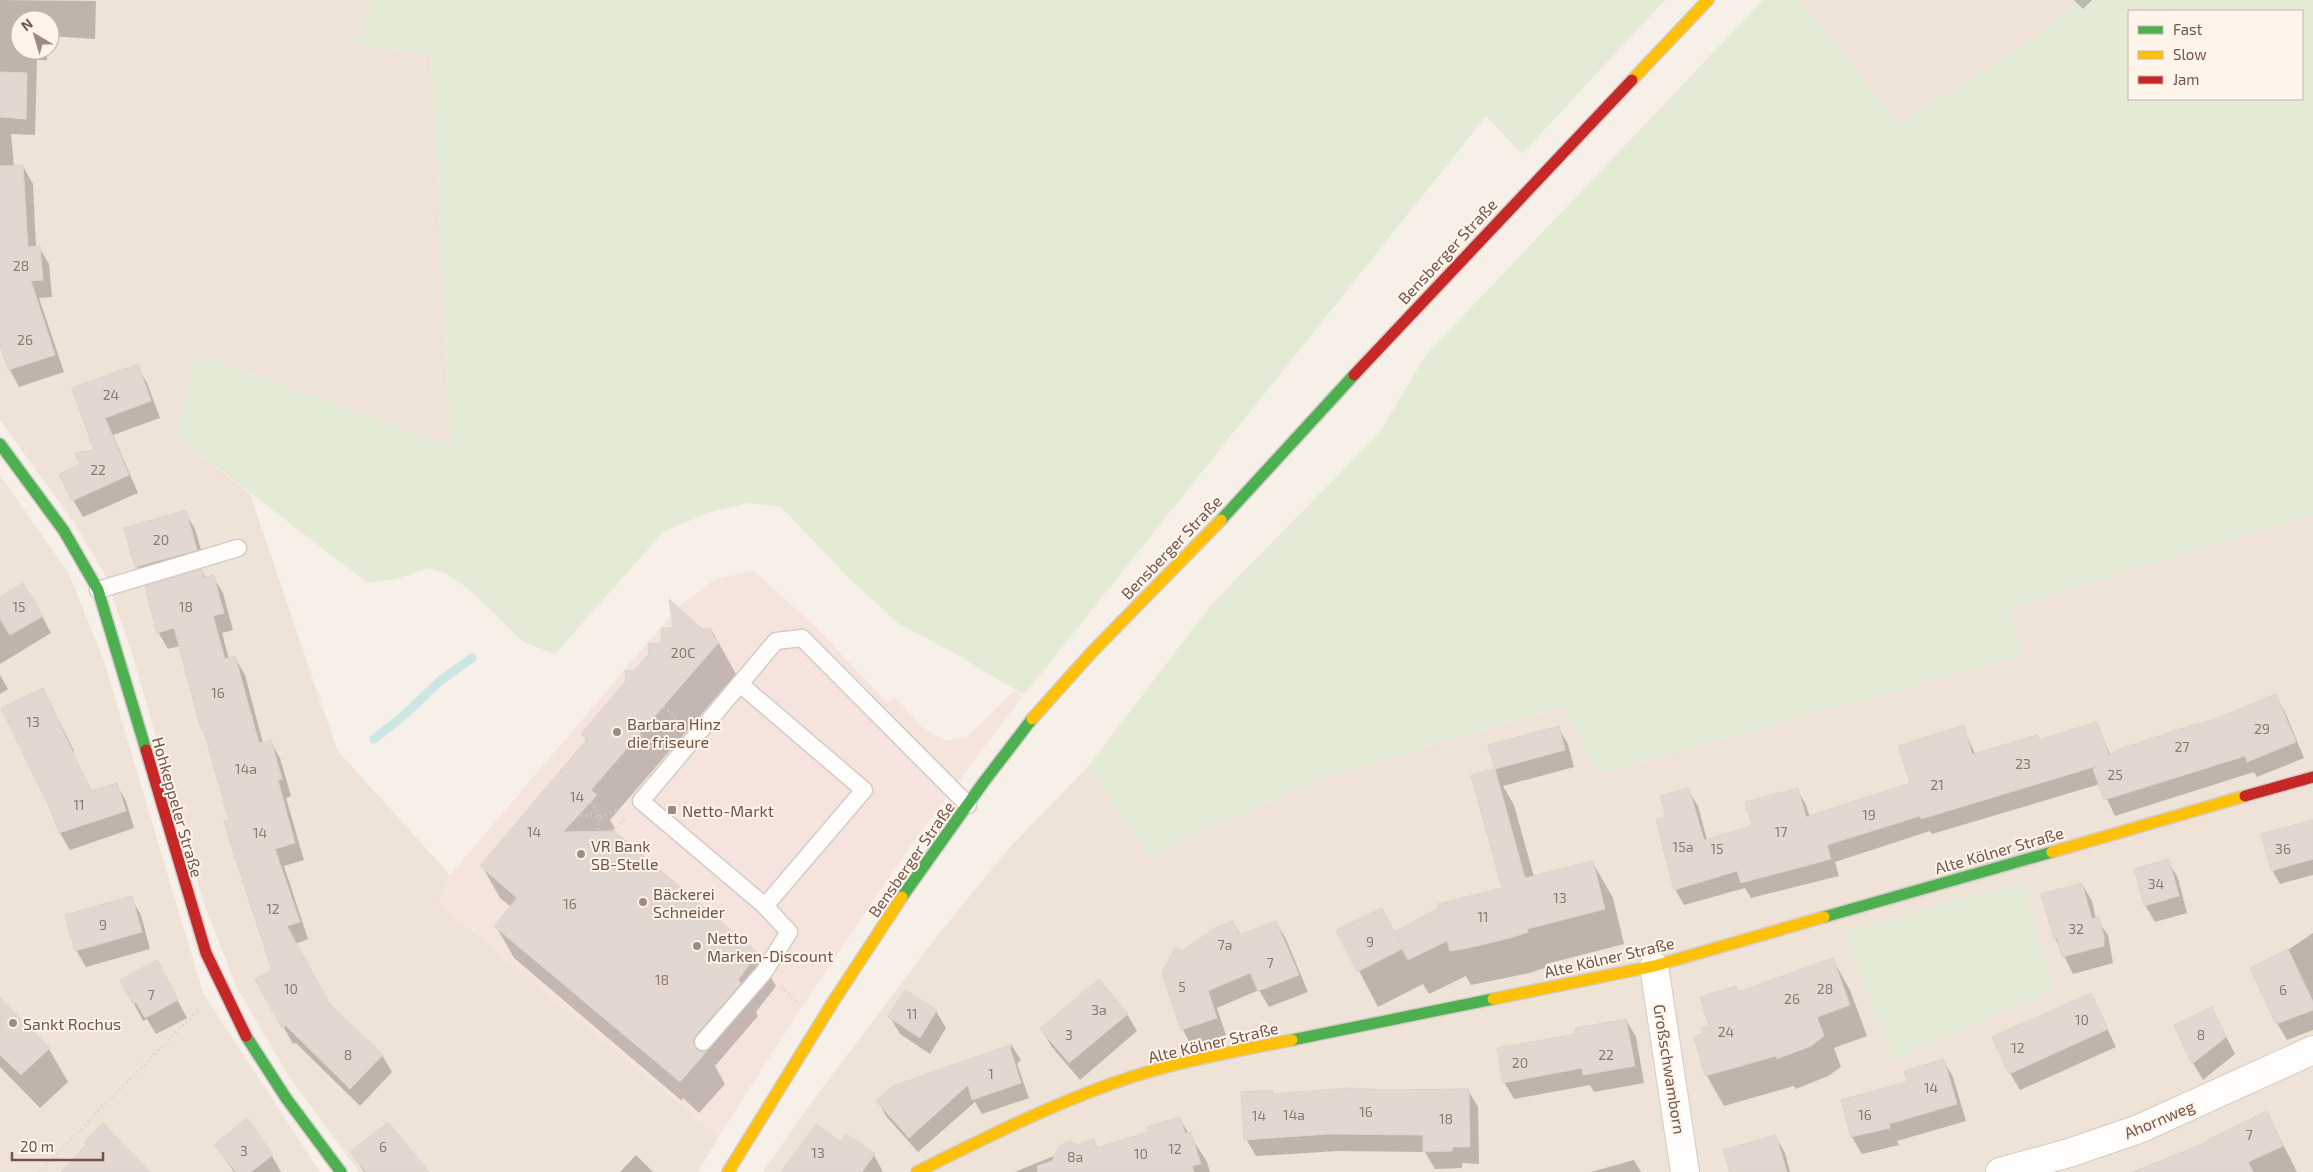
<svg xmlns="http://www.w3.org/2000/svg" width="2313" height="1172" viewBox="0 0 2313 1172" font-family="'Exo 2',sans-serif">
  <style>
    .residential { fill: #efe2d7; fill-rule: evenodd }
    .commercial { fill: #f5e4dd }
    .green { fill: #e4ebd4; fill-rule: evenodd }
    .shadow { fill: #0003 }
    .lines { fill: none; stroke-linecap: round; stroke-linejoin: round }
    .stream { stroke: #cce5e5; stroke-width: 9 }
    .building { fill: #e2d8d1; stroke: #ded2cb }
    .lane-casing { stroke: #d4cbc6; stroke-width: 19 }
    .street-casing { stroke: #d4cbc6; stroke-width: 30 }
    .fast-casing { stroke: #d4cbc6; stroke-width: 14 }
    .slow-casing { stroke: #d4cbc6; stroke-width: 14 }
    .jam-casing { stroke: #d4cbc6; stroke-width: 14 }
    .path { stroke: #d8d0cd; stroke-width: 3; stroke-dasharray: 1 4; stroke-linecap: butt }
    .lane { stroke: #fefdfc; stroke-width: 16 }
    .street { stroke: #fefdfc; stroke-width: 28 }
    .fast { stroke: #4caf50; stroke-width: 11 }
    .slow { stroke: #ffc107; stroke-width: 11 }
    .jam { stroke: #c62828; stroke-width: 11 }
    .poi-dot { fill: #a08b82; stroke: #fef4ea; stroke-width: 2 }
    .labels { text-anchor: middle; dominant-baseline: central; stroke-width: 4; stroke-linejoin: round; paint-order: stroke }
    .number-label { font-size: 14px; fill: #8f786f }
    .street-label { font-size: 16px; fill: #71554b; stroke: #fef4ea }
    .poi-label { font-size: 16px; fill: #71554b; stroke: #fef4ea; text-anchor: start }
  </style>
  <rect width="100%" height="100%" fill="#f6f0e9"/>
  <path class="residential" d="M0,0H373L354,44L431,55L451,446L196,353L177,437L250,494L337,750L450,875L439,903L719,1136L698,1172H359L288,1075L237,988L203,901L132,653L105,575L75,524L0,420ZM20,20H50V50H20Z
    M1799,0H2079L2025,44L1899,123Z
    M0,475L69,574L104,661L203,993L320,1172H0Z
    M2313,514V1172H763L811,1103L937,936L1010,847L1088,767L1152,859L1177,841L1331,775L1565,706L1598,774L2023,655L2008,608Z"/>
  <path class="commercial" d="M753,570L815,626L887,703L895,697L923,728L947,741L968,736L1014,691L1022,697L918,835L805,1002L719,1136L439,903L450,875L677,608L714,580Z"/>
  <path class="green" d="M373,0H1665L1522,154L1486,116L1024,695L949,650L899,624L850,579L781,507L748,503L710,512L663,532L555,654L523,642L470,590L445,573L428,568L396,579L368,583L177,437L195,353L451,446L431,55L354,44Z
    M1763,0H1799L1899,123L2025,44L2079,0H2313V514L2009,608L2023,655L1597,774L1564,706L1331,775L1177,841L1152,859L1088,767L1210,606L1380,432L1426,355ZM2302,11V99H2129V11Z
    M2023,882L2053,989L1893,1060L1844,932Z"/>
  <path class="shadow" d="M0,0L96,1L95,39L50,36V20H20V50H47V60H37L35,135L11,134L14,167L23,166L33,184L36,248L39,247L49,264L52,297L39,298L64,372L19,387L10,370L0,341Z
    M2074,0H2092L2083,9Z
    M137,366L147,383L160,418L113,435L138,493L83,517L73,500L96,451L73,388Z
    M185,512L195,529L206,567L146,584L137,567Z
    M201,571L206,578L213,576L223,593L233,630L222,633L229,659L235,658L245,675L263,743L270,741L280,758L291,796L286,798L304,860L284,866L308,939L295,944L329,1004L382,1055L392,1072L360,1106L296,1043L293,1044L257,979L274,971L206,735L202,728L180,646L168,649L158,632Z
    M0,599L42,616L51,633L0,664Z
    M711,629L736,674L610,820L615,828L611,832H614L757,954L776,986L756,1012L758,1016L715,1066L725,1084L699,1113L683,1098L682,1101L514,958L496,926L511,907L500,898L482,866L587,742L583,734L635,672L663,644Z
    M0,675L8,689L0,694Z
    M43,689L74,751L72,752L92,792L116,784L126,801L134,828L70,850L60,833L52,810Z
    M2276,696L2285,712L2304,758L2257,777L2254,772L2115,816L2100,784L1932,834L1930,831L1835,862L1839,876L1751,898L1745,888L1684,905L1675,889L1667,818L1688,790L1698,806L1707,840L1754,827L1797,789L1806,805L1810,817L1911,784L1963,727L1975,754L2037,736L2040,741L2096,724L2111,756L2212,722Z
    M1558,727L1568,744L1574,767L1503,786L1514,805L1534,877L1593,863L1613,898L1624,944L1546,964L1547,967L1530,973L1471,985L1466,976L1429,994L1423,984L1378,1007L1338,931L1381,909L1395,933L1503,889L1472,776L1496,770L1490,746Z
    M2313,821V875L2280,884L2272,870Z
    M2168,861L2178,878L2187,913L2155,922L2145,905Z
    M2082,884L2092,901L2096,919L2108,935L2113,963L2073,974L2055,938Z
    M131,898L141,915L150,949L86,967L76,950Z
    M1233,922L1241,936L1276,922L1286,939L1308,992L1269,1007L1259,990L1217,1008L1226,1035L1192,1047L1183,1030L1164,974L1182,953Z
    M2313,933V1030L2287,1040L2277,1023L2288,950Z
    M1833,960L1850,990L1867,1036L1834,1048L1841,1067L1828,1076L1796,1089L1794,1086L1724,1106L1707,1076L1695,1037L1704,1034L1739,993Z
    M166,979L187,1018L156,1034L147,1019L143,1021L134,1004Z
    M2091,995L2116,1047L2020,1090L2010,1073Z
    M0,1000L49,1049L68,1082L40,1108L0,1067Z
    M2212,1009L2235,1054L2203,1080L2193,1063Z
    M936,1011L946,1028L930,1054L900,1034L890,1017Z
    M1127,1014L1137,1031L1080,1080L1051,1046L1042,1029Z
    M1626,1020L1636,1037L1644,1083L1594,1092L1590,1085L1514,1099L1504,1082L1577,1034Z
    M1012,1046L1021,1060L1017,1064L1029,1098L982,1114L975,1102L918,1152L886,1116L878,1101L894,1087Z
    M1943,1060L1953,1077L1966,1121L1897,1141L1899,1145L1862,1154L1852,1137L1909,1083Z
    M1468,1090L1478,1107L1479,1164L1462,1163V1168L1435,1169L1425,1152L1338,1151L1256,1156L1246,1139L1272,1091L1274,1095Z
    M2267,1113L2297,1172H2132L2211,1141Z
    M1179,1118L1207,1162L1210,1172H1015L1093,1140L1098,1149L1151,1133Z
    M1775,1136L1785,1153L1790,1172H1731Z
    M841,1144L874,1155L883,1172H783Z
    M216,1145L272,1156L281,1172H234Z
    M352,1153L427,1172H364Z
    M636,1155L653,1172H620Z
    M1634,1160L1641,1172H1591Z"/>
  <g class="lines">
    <path class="stream" d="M374,739L402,717L440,681L472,658"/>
  </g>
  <path class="building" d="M0,72L27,73L26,119L0,117Z
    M23,165L28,247L40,246L43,280L31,281L55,355L8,370L0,345V166Z
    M138,364L151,401L105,418L129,475L72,501L59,474L80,464L75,453L94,450L72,388Z
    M186,510L197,550L135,567L124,528Z
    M202,569L203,578L214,575L220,599L224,613L213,616L225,659L235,656L259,743L271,740L282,779L278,780L295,843L275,849L300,922L287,926L329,1003L383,1055L350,1089L286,1026L282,1028L255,979L272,970L233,851L224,821L229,820L203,728L201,729L174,628L157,633L145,586Z
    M23,583L43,616L10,635L0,619V597Z
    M669,599L702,629L711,628L713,636L719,642L591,790L597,795L563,832L614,831L758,953L738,980L741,983L695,1036L693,1041L696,1049L702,1052L707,1051L680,1082L494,926L517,898L480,866L587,739L581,734L626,681L625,671L634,670L649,654L648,644L662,643L661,629L673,627Z
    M43,688L91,791L117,783L126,811L59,833L51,810L1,708Z
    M2276,694L2296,742L2247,762L2245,756L2104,800L2093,769L2097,766L1921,819L1920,816L1827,845L1831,859L1741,883L1737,871L1674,890L1656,819L1666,817L1660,796L1689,788L1704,840L1752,826L1745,802L1798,788L1806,817L1910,783L1898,746L1964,725L1972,754L2038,735L2039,740L2097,722L2109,756L2117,750L2192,725L2211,721Z
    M1559,726L1565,750L1495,769L1488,745Z
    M1495,769L1525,878L1593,861L1605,909L1527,929L1528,932L1510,938L1468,948L1450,951L1447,941L1408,960L1402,949L1357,972L1336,930L1382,908L1400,944L1394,932L1439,908L1438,904L1502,888L1471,775Z
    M2313,820V859L2271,871L2261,834Z
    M2169,859L2179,896L2144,906L2134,869Z
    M2082,883L2092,919L2099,917L2104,936V946L2062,957L2057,938L2054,939L2041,894Z
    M132,896L142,932L75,951L65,915Z
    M1233,921L1239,935L1276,921L1299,975L1258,991L1250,973L1208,991L1217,1018L1181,1030L1162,973L1175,948L1182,951L1217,927Z
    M2288,949L2313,1002V1010L2276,1024L2250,968Z
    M1833,958L1850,1005L1817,1017L1824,1036L1811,1046L1777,1059L1776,1056L1705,1076L1694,1036L1703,1034L1701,1028L1709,1026L1700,997L1736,986L1738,992Z
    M157,960L178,1000L145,1018L136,1002L133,1004L120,980Z
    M1099,979L1128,1014L1069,1063L1040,1029Z
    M905,990L937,1010L920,1038L888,1017Z
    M2091,993L2108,1029L2009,1074L1992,1037Z
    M0,998L50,1048L21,1075L0,1055Z
    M2212,1007L2226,1037L2192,1064L2174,1025Z
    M1626,1019L1635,1066L1583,1075L1582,1068L1503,1083L1497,1048L1576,1034L1575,1028Z
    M1013,1044L1010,1048L1021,1083L972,1100L968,1085L909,1138L876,1101L893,1086Z
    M1944,1059L1957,1104L1889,1124L1890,1128L1851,1137L1841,1100L1907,1082L1904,1071Z
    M1348,1088L1386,1090L1469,1089L1470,1147H1453L1452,1151L1423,1152V1135L1328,1134L1244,1140L1241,1092L1273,1090V1094Z
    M2267,1111L2283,1146L2248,1162L2253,1172H2134L2209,1141V1139Z
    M1180,1117L1185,1133L1191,1132L1201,1164L1192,1166L1194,1172H1038L1037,1166L1052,1161L1059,1146L1069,1141L1078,1145L1094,1139L1096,1148L1149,1132L1147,1127Z
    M247,1118L273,1155L251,1172H236L214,1145Z
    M388,1122L429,1172H366L350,1152Z
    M103,1123L150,1172H61L86,1145L84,1142Z
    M816,1124L841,1142L846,1134L875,1154L862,1172H781Z
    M1776,1135L1787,1172H1730L1723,1150Z"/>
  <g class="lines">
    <defs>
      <path id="lane" d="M98,590L238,548
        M740,684L864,790L765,906
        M703,1042L764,972L789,932L765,906L641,801L776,641L802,638L968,805"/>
      <path id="street" d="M1654,966L1685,1172
        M2000,1172L2069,1153L2139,1129L2313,1050"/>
      <path id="fast" d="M0,444L64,531L98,590L146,750
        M1221,520L1354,375
        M902,897L983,783L1032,719
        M1824,917L2052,852
        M246,1036L286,1098L341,1172
        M1292,1040L1493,999"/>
      <path id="slow" d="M1632,80L1708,0
        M1032,719L1092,652L1221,520
        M2052,852L2245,796
        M1493,999L1654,966L1824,917
        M728,1172L833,1002L902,897
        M917,1172C981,1140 1044,1108 1111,1084C1169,1063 1231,1052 1292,1040"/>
      <path id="jam" d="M1354,375L1632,80
        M146,750L206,953L246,1036
        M2245,796L2313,777"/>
    </defs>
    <use href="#lane" class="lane-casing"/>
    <use href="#street" class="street-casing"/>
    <use href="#fast" class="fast-casing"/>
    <use href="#slow" class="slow-casing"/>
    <use href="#jam" class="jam-casing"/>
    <path class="path" d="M664,707L678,720
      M640,735L655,749
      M591,802L601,817L597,831
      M581,815L601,817L620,809
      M614,831L626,818
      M712,916L725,901
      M781,987L798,1003
      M39,1172L200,1008"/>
    <use href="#lane" class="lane"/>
    <use href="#street" class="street"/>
    <use href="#fast" class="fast"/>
    <use href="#slow" class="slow"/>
    <use href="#jam" class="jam"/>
  </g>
  <g class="poi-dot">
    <circle cx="617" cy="732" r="5"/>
    <rect x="667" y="805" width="10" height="10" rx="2.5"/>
    <circle cx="581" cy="854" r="5"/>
    <circle cx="643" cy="902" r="5"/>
    <circle cx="697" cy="946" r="5"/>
    <circle cx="13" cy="1023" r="5"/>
  </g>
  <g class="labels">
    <g class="number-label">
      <text x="21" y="265">28</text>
      <text x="25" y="339">26</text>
      <text x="111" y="394">24</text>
      <text x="98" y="469">22</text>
      <text x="161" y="539">20</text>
      <text x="19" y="606">15</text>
      <text x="186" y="606">18</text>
      <text x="683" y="652">20C</text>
      <text x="218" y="692">16</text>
      <text x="33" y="721">13</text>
      <text x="2262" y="728">29</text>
      <text x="2182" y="746">27</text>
      <text x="2023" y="763">23</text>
      <text x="246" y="768">14a</text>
      <text x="2115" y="774">25</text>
      <text x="1937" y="784">21</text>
      <text x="577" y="796">14</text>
      <text x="79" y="804">11</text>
      <text x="1869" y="814">19</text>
      <text x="534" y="831">14</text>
      <text x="1781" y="831">17</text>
      <text x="260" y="832">14</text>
      <text x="1683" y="846">15a</text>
      <text x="1717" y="848">15</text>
      <text x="2283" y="848">36</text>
      <text x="2156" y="883">34</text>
      <text x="1560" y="897">13</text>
      <text x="570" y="903">16</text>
      <text x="273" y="908">12</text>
      <text x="1483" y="916">11</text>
      <text x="103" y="924">9</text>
      <text x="2076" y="928">32</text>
      <text x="1370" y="941">9</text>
      <text x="1225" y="944">7a</text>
      <text x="1270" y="962">7</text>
      <text x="662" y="979">18</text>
      <text x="1182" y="986">5</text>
      <text x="291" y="988">10</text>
      <text x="1825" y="988">28</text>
      <text x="2283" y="989">6</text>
      <text x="151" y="994">7</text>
      <text x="1792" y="998">26</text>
      <text x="1099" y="1009">3a</text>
      <text x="912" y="1013">11</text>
      <text x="2082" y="1019">10</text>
      <text x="1726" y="1031">24</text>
      <text x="1069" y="1034">3</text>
      <text x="2201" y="1034">8</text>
      <text x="2018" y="1047">12</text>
      <text x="348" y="1054">8</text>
      <text x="1606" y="1054">22</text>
      <text x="1520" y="1062">20</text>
      <text x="991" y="1073">1</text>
      <text x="1931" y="1087">14</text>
      <text x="1366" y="1111">16</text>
      <text x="1294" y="1114">14a</text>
      <text x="1865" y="1114">16</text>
      <text x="1259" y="1115">14</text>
      <text x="1446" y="1118">18</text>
      <text x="2249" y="1134">7</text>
      <text x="383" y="1146">6</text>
      <text x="1175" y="1148">12</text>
      <text x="244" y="1150">3</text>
      <text x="818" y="1152">13</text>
      <text x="1141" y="1153">10</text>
      <text x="1075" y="1156">8a</text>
    </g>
    <g class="street-label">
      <text transform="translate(1447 251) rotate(-47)">Bensberger Straße</text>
      <text transform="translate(1171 547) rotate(-46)">Bensberger Straße</text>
      <text transform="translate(178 807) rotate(74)">Hohkeppeler Straße</text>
      <text transform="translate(1999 850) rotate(-16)">Alte Kölner Straße</text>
      <text transform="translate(911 859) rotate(-55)">Bensberger Straße</text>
      <text transform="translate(1609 957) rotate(-13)">Alte Kölner Straße</text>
      <text transform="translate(1213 1042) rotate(-13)">Alte Kölner Straße</text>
      <text transform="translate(1670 1069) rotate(81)">Großschwamborn</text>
      <text transform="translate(2159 1119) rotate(-23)">Ahornweg</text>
    </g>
    <g class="poi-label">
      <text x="627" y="723">Barbara Hinz<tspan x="627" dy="18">die friseure</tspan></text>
      <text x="682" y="810">Netto-Markt</text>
      <text x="591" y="845">VR Bank<tspan x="591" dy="18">SB-Stelle</tspan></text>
      <text x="653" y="893">Bäckerei<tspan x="653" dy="18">Schneider</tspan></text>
      <text x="707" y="937">Netto<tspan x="707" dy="18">Marken-Discount</tspan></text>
      <text x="23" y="1023">Sankt Rochus</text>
    </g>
  </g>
  <rect x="2128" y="10" width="175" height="90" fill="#fef4ea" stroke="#c6b4aa"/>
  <rect x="2138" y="26" width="25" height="8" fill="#4caf50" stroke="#c6b4aa"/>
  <text x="2173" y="35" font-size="15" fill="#71554b">Fast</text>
  <rect x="2138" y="51" width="25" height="8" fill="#ffc107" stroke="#c6b4aa"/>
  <text x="2173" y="60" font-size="15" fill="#71554b">Slow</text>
  <rect x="2138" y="76" width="25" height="8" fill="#c62828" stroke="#c6b4aa"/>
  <text x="2173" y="85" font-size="15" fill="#71554b">Jam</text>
  <g transform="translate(35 35) rotate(322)"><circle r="24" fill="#fef4ea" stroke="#c6b4aa"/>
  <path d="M0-4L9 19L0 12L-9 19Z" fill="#a08b82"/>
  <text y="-8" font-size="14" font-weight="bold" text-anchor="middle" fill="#71554b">N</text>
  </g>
  <path d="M12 1152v8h91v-8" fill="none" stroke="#71554b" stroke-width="2.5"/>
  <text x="20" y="1152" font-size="15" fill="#71554b" stroke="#fef4ea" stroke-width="4" paint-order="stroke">20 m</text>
</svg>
